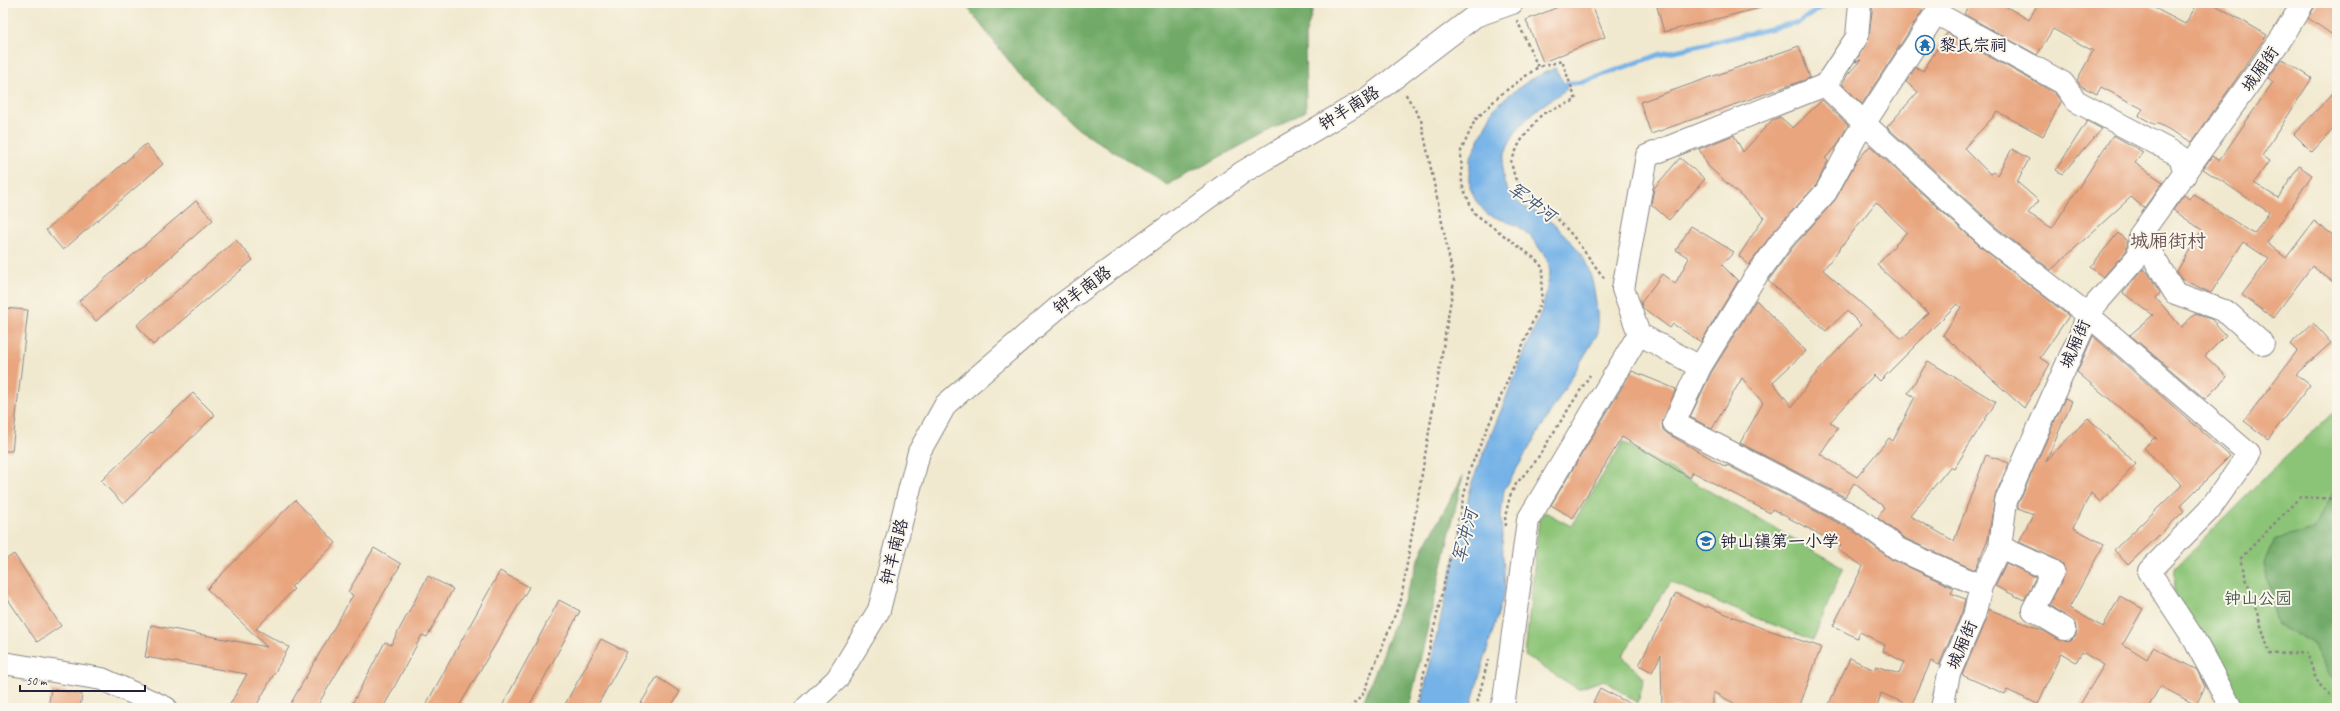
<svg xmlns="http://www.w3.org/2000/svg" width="2340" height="711" viewBox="0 0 2340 711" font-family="Caveat,'LXGW WenKai TC',sans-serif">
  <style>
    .green { fill: #8cc477; stroke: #577359 }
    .forest { fill: #71aa68; stroke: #4a6652 }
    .water { fill: #74b2e7; stroke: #4b6a91 }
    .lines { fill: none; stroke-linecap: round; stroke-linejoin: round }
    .stream { stroke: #74b2e7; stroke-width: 5 }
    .building { fill: #e8a57e; fill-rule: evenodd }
    .minor-casing { stroke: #8a8685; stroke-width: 24 }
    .major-casing { stroke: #8a8685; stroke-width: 24 }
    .path { stroke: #8a8685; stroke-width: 2.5; stroke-dasharray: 3 3; stroke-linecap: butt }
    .minor { stroke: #fff; stroke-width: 22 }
    .major { stroke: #fff; stroke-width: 22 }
    .labels { text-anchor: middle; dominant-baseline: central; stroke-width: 4; stroke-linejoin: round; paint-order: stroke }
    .poi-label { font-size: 17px; fill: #22223b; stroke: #fbf7ec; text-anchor: start }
    .street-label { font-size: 17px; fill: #22223b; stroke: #fbf7ec }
    .park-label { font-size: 17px; fill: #475b50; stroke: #fbf7ec }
    .water-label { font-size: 18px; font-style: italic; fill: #3f5477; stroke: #fbf7ec }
    .quarter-label { font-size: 19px; fill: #675052; stroke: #fbf7ec }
  </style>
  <rect width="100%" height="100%" fill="#fbf7ec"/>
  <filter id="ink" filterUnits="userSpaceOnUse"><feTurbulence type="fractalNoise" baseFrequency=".025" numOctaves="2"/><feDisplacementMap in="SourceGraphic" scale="8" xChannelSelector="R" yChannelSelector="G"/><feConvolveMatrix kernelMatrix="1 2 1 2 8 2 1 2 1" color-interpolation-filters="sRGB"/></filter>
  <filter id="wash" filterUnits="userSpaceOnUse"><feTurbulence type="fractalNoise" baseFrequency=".012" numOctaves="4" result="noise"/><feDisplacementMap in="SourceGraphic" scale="16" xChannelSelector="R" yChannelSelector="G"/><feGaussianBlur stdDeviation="0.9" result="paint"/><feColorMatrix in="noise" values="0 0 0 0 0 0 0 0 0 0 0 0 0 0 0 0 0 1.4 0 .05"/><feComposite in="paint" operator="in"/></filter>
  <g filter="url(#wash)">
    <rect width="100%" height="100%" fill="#f1e9cf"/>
    <path class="green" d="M2337,409V708H2246L2174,623L2175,568L2272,470Z
      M1623,442L1843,567L1813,640L1756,618L1670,582L1622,656L1644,678L1638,703L1604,680L1578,689L1525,656L1539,519L1545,512L1571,526Z"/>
    <path class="forest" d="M964,3H1315L1305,36L1306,111L1167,185L1078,129L1019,74Z
      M1463,476L1409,708H1356L1364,700L1423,549Z
      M2337,485V682L2330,675L2313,644L2277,624L2264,563L2275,539L2313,530Z"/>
    <path class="water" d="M1555,68L1567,89C1555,97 1543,104 1532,114C1505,137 1486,181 1523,206C1529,209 1536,211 1542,215C1552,221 1572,242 1579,251C1595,273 1597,307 1598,333L1504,490L1501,516L1505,590L1470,708H1420L1472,482L1543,307L1550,273L1548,260L1531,237L1518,226L1487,214L1476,201L1470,188V159L1493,110L1505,98L1531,79Z"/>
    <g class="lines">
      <path class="stream" d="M1557,85L1583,82L1658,55L1799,22L1828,3"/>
    </g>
    <g id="blocks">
      <path class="building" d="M1568,3H1591L1605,37L1543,62L1526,20Z
        M1656,3H1760V8L1664,32Z
        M1873,3H1910L1923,10L1862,104L1842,84L1848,74L1861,60L1855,62L1869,38Z
        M1970,3H2000L2029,20L2038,3H2145L2185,24L2198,3H2212L2267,35L2192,142L2157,123L2156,125L2139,116L2143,109L2101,87L2097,94L2081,86L2077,80L2093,51L2053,29L2037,55L1964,14Z
        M2317,3H2337V38L2308,18Z
        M1947,33L2055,93L2061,102L2043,136L1998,112L1964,148L1990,174L1993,172L1997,175L2012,149L2029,159L2017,182L2039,201L2028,213L2052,228L2113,135L2143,152L2135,163L2163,182L2144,208L2131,197L2051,270L1997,228L1887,127L1918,92L1906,82L1916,67L1923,71Z
        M1799,46L1810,78L1651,134L1640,102Z
        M2282,59L2312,78L2262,156L2269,161L2254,183L2278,198L2299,166L2312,175L2267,243L2286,258L2314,221L2337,238V285L2312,266L2273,318L2242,295L2269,259L2243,242L2211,293L2181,279L2177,271L2202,230L2173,210L2184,195L2189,199L2193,194L2254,234L2269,212L2203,169L2212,156L2219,161L2273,82L2268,78Z
        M2337,89V125L2312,152L2294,134Z
        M1822,100L1848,125L1837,146L1825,158L1828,161L1816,185L1774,231L1749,265L1739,256L1764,217L1708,166L1699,149L1734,135L1743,152L1772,120L1780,117L1793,128Z
        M2087,121L2102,129L2062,174L2056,170Z
        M146,144L163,164L63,250L46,230Z
        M1870,146L1981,247L2069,316L2040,358L2050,364L2024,408L1943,335L1961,307L1957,304L1880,381L1874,375L1830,422L1838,428L1820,454L1857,477L1889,438L1893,441L1915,397L1908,393L1928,361L1996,402L1954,469L1950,467L1910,516L1954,541L1986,455L2009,463L1995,496L1988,539L1975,570L1904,538L1878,518L1884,507L1854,483L1845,497L1740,443L1763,403L1742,378L1712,429L1690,417L1711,373L1756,300L1806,351L1773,382L1792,407L1812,378L1861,325L1847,311L1826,331L1768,281L1793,247L1835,200L1856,162ZM1876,202L1907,232L1877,265L1928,313L1902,339L1823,270Z
        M1680,158L1705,179L1669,220L1651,204L1654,188Z
        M196,201L213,220L96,321L79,301Z
        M1691,226L1734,252L1722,265L1738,281L1701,342L1673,324L1670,328L1643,308L1641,303L1662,274L1675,284L1689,258L1676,250Z
        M2118,233L2127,241V250L2103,277L2090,267Z
        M236,240L253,260L153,345L137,325Z
        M2143,269L2148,273L2160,293L2156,298L2181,327L2195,314L2211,319L2226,335L2205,356L2227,377L2205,399L2130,335L2153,315L2123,293Z
        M3,308L28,310L12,451H3Z
        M2313,323L2331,343L2296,374L2310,385L2268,439L2244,421L2297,351L2290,344Z
        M2093,336L2230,456L2180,506L2184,511L2128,565L2114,550L2182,485L2144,448L2154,438L2157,439L2077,372Z
        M1632,371L1676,389L1662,424L1663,430L1668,434L1726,467L1727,465L1852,530L1891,559L1954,588L1951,593L1965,599L1962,612L1939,665L1931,661L1911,706L1881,693L1877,708H1827L1850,658L1874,670L1876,666L1899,674L1904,662L1883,651L1885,645L1860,632L1857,638L1833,626L1863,566L1838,550L1841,546L1772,509L1770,513L1693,472L1690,478L1622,437L1573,518L1551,505Z
        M193,393L215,415L123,504L101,481Z
        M2065,398L2072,401L2046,461L2088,418L2136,464L2100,502L2091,493L2073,528L2104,544L2069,608L2103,627L2120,596L2143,609L2123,644L2147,659L2153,647L2197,670L2205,687L2196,705L2160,686L2148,708H2078L2104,665L2082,652L2076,662L2061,653L2038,704L2007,690L2005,694L1962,675L1985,621L1988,609L2046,632L2059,640H2071L2076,635L2077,629L2076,623L2049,605L2064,576L2063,564L2058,560L2019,542L2033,514L2018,508V504Z
        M295,500L336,543L291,587L294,589L256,629L289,647L255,708H228L247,674L145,657L151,625L267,647L207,589Z
        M374,548L401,564L316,708H288L353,595L348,592Z
        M14,554L61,626L37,642L3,592V561Z
        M2006,563L2036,577L2024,600L1995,586Z
        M500,571L529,587L458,708H424Z
        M428,576L453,589L427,637L422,635L383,708H350L385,642L391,645Z
        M1676,593L1706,608V606L1759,627L1821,647L1799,708H1743L1713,692V708H1662L1661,655L1652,672L1639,665Z
        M559,600L580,611L528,708H501Z
        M601,639L627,652L596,708H563Z
        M657,677L680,692L670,708H638Z
        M1600,688L1638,708H1604L1593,702Z
        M51,689L82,694L80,708H48Z"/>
    </g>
  </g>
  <g filter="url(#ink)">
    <use href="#blocks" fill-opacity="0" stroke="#8a8685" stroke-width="1"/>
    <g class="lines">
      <defs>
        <path id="minor" d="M1936,13L2063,83L2076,101L2180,156L2185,175
          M1825,85L1864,123L1989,238L2087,314L2249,454L2209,510L2149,571L2194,639L2231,708
          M2140,235L2175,293L2227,312L2263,344
          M1639,334L1700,367L1752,282L1783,239L1826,192L1855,138L1936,13L1939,3
          M1700,367L1674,423L1859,519L1898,549L1981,586
          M2000,547L2053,571L2033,610L2065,629
          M3,663L102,679L166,708
          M1501,708L1504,700L1528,520L1639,334L1623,289L1647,156L1825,85L1857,37L1860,3
          M1942,708L1949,674L1974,616L1981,586L2000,547L2006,501L2083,328L2087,314L2139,255L2140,235L2281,39L2303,3"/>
        <path id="major" d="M806,708L837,679L879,610L919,452L946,404L1061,305L1243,172L1368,98L1475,16L1512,3"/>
      </defs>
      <use href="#minor" class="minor-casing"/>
      <use href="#major" class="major-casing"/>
      <path class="path" d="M1517,20L1538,67L1562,61L1576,100L1542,114L1520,142L1511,162L1515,178L1523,189L1547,207L1573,236L1604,278
        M2337,499L2300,497L2240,559L2270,654L2307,653C2313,669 2317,692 2337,697
        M1506,526L1505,517L1510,496L1516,484L1535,462L1590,375
        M1349,708L1362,696L1401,600L1454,281L1421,120L1405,93
        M1416,708L1470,469L1541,302L1543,268L1534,258L1474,213L1462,185L1461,151L1475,120L1500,95L1538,67
        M1476,708L1488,660"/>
      <use href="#minor" class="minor"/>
      <use href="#major" class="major"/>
    </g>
  </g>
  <defs>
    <symbol id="temple-ring" viewBox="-11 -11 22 22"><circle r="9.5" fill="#fbf7ec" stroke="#1f6fb2" stroke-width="1.5"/><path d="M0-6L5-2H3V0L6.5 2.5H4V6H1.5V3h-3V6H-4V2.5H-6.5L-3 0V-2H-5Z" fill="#1f6fb2"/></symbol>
    <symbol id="school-ring" viewBox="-11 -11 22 22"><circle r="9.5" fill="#fbf7ec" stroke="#1f6fb2" stroke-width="1.5"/><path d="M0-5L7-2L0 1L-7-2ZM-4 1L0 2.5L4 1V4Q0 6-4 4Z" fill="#1f6fb2"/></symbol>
  </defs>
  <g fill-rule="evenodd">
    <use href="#temple-ring" x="1914" y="34" width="22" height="22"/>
    <use href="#school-ring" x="1695" y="530" width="22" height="22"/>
  </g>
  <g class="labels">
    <g class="poi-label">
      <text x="1939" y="45">黎氏宗祠</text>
      <text x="1720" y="541">钟山镇第一小学</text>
    </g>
    <g class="street-label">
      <text transform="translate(2260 69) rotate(-55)">城厢街</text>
      <text transform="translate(1349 108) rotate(-32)">钟羊南路</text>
      <text transform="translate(1082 290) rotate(-37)">钟羊南路</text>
      <text transform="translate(2075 344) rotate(-67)">城厢街</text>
      <text transform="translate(894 552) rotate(-76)">钟羊南路</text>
      <text transform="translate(1962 645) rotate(-67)">城厢街</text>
    </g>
    <g class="park-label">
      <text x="2258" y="598">钟山公园</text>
    </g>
    <g class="water-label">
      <text transform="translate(1532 202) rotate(36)">军冲河</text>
      <text transform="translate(1465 536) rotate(-75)">军冲河</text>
    </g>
    <g class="quarter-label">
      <text x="2168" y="241">城厢街村</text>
    </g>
  </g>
  <rect width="2340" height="711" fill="none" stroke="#fbf7ec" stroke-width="16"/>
  <path d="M20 685v6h125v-6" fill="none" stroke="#22223b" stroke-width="2"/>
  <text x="26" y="685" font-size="12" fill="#22223b" stroke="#fbf7ec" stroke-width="3" paint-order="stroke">50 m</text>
</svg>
